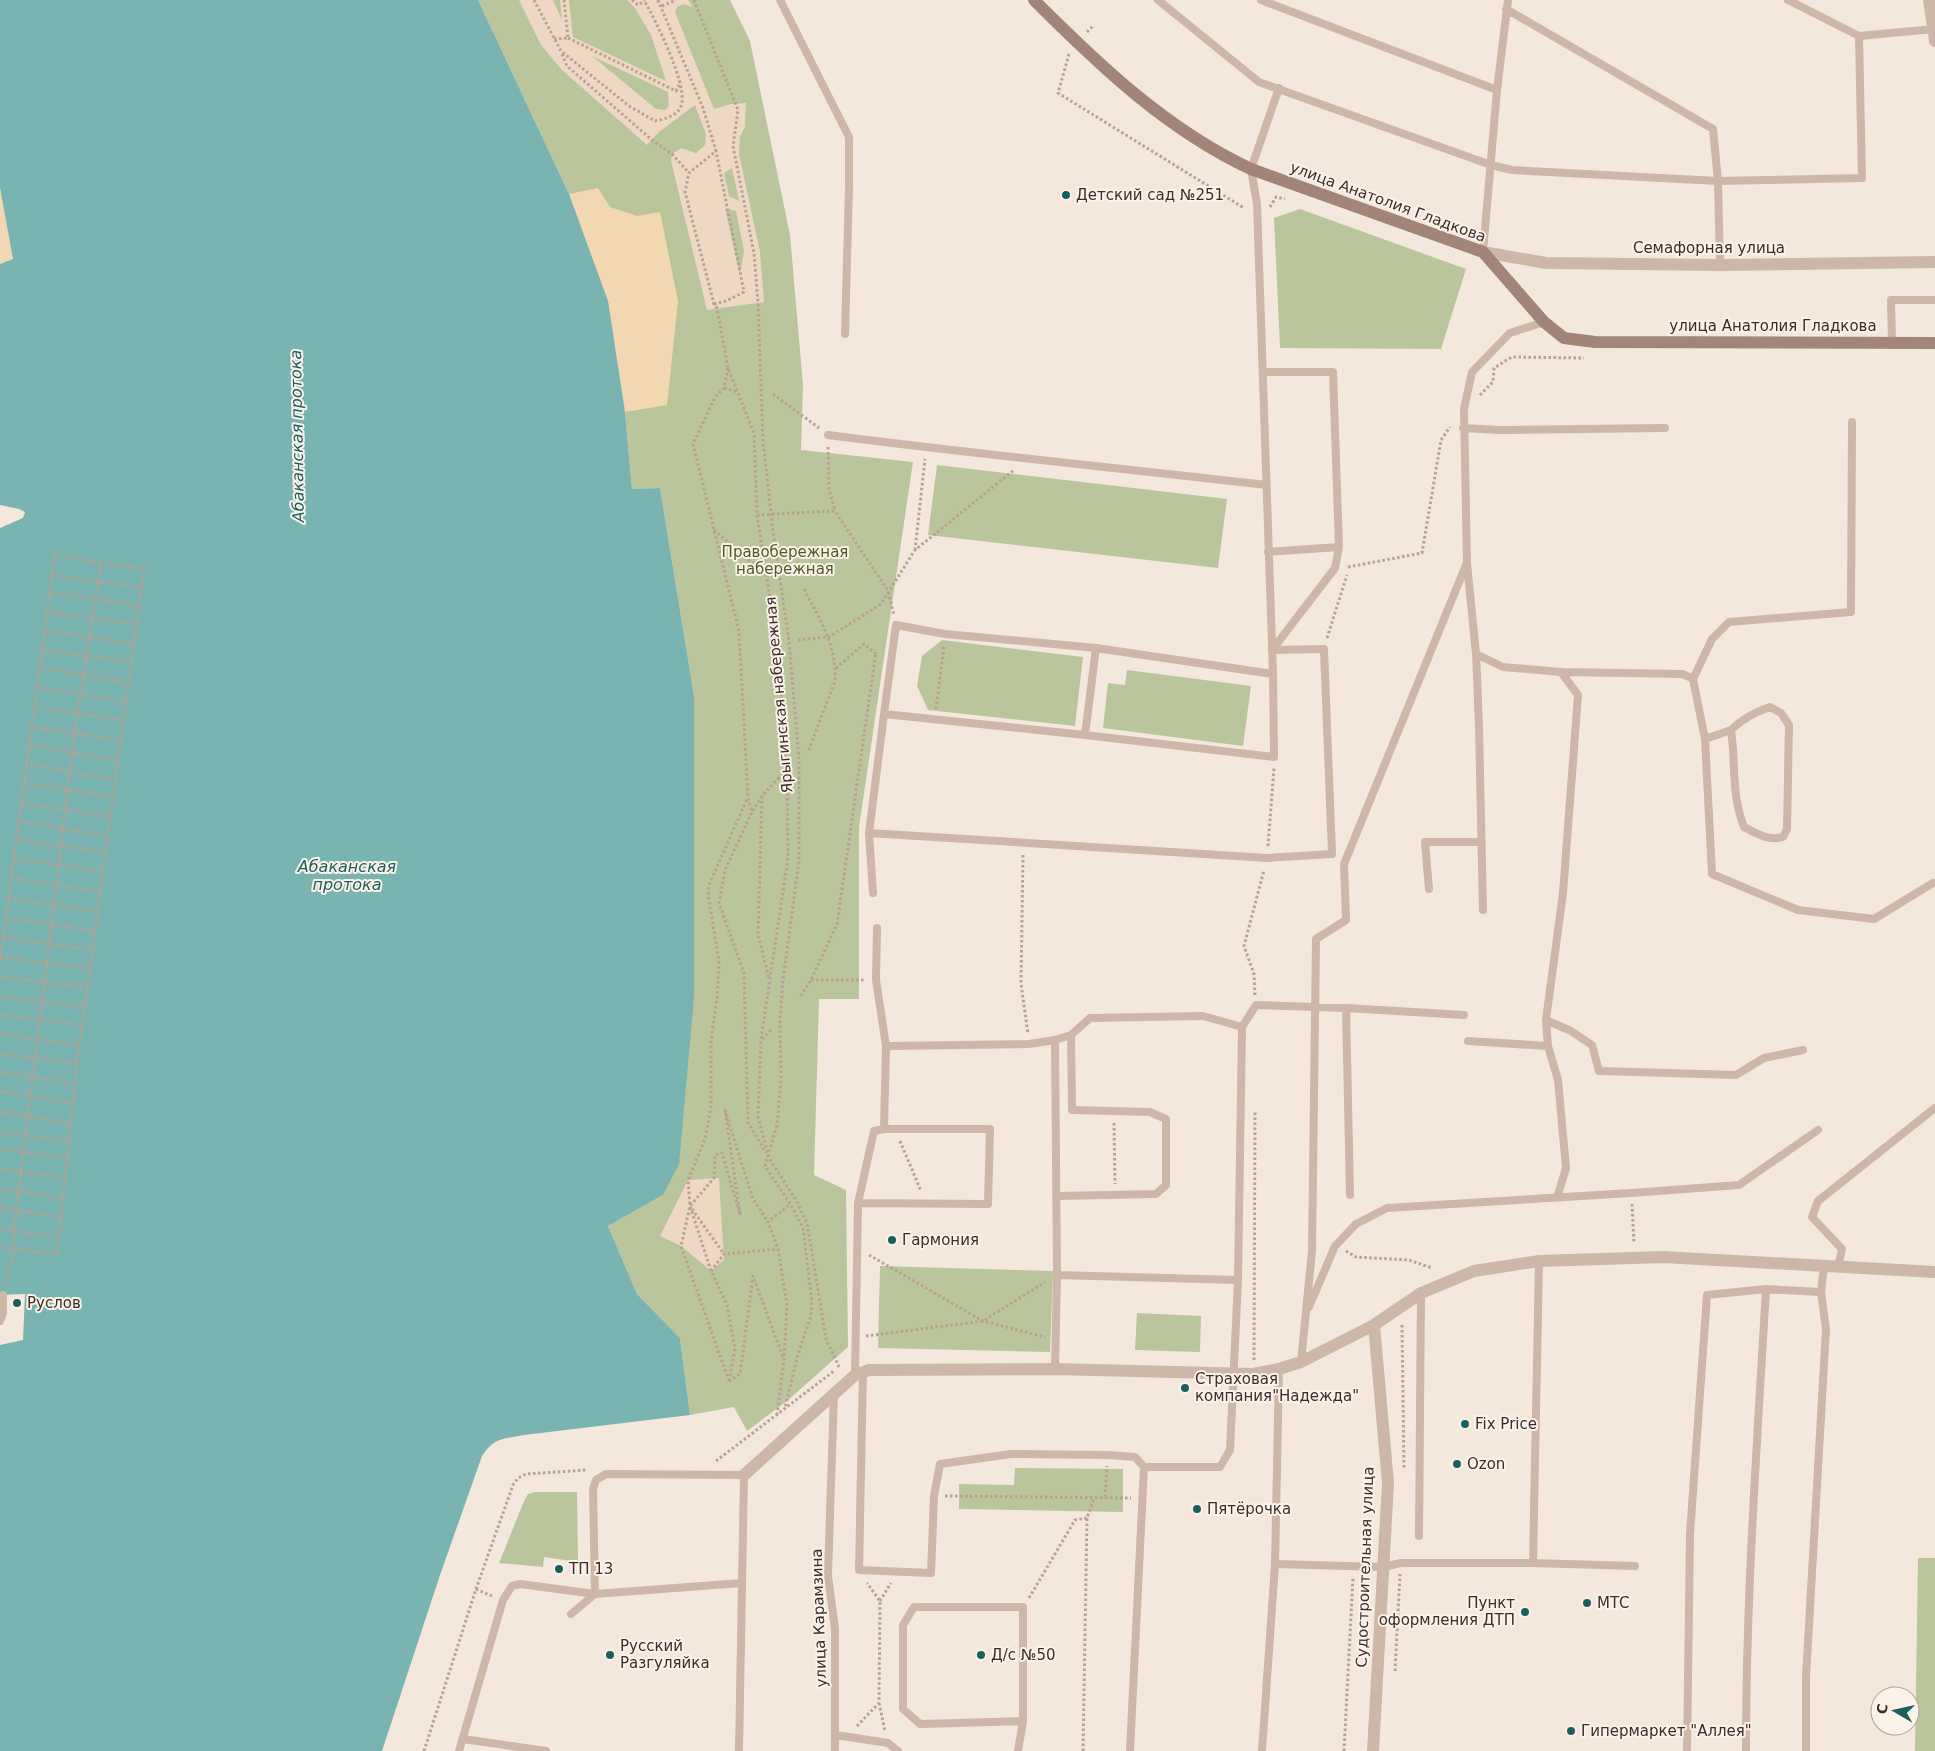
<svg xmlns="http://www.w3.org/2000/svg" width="1935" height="1751" viewBox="0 0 1935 1751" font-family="'DejaVu Sans',sans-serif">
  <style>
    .green { fill: #bac59b }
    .sand { fill: #f2d7b1 }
    .plaza { fill: #eed7c3; fill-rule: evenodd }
    .water { fill: #79b4b2 }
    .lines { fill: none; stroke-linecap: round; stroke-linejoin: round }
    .path { stroke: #baa092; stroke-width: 3; stroke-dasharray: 2.5 2.5; stroke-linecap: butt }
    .service { stroke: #ceb6a8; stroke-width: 8 }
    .minor { stroke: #ceb6a8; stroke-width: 12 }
    .secondary { stroke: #a28479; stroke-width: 12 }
    .poi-dot { fill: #1a5f5e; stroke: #fbf2ea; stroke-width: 2 }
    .labels { text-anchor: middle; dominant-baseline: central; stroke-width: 4; stroke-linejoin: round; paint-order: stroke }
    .poi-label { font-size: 15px; fill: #3a2d29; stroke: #fbf2ea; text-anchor: start }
    .street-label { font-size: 15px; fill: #3a2d29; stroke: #fbf2ea }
    .park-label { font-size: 15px; fill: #4d5b2a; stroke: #fbf2ea }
    .water-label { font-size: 16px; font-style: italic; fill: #1a5f5e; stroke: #fbf2ea }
  </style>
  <rect width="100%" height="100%" fill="#f4e8dd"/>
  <path class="green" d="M478,0H730L750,41L790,235L803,385L801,450L913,462L859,827V999H819L814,1175L846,1190L848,1347L787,1401L747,1431L734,1407L690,1415L680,1338L637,1294L608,1226L663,1195L694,998V696L660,488L632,489L625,412L608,301L569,194Z
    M1300,209L1466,269L1441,349L1280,348L1274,218Z
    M937,465L1227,499L1218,568L928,535Z
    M942,640L1083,657L1075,726L928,710L917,686L922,656Z
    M1127,670L1251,686L1243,746L1103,728L1108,683L1125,685Z
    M880,1266L1053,1271L1050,1352L878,1348Z
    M1137,1313L1201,1316L1200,1352L1135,1350Z
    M1015,1468L1123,1469V1512L959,1509V1484L1014,1485Z
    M535,1492H577L578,1562L544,1557L543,1567L499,1563L524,1501L528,1494Z
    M1918,1558H1935V1751H1915Z"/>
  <path class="sand" d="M0,188L13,259L0,264Z
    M598,188L610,207L637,216L660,212L678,301L667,405L625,412L608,301L569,194Z"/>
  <path class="plaza" d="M519,0H553L562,20L560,0H569L573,37L666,81L651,35L635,8L627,0H688L693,7L683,4L677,7L675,12L714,109L731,104L746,103L745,127L740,136L739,154L760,252L764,302L707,310L671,161L672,154L681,148L696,153L705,145L706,134L695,105L659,132L647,145L562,70L541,45ZM592,56L668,92L669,106L665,110L656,109ZM732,168L739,200V201L729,196L724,173ZM725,208L736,211L744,251L740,275Z
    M719,1178L724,1260L711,1271L681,1246L660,1236L688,1180Z"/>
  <path class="water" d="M0,0H478L569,194L608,301L625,412L632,489L660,488L694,696V998L679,1164L663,1195L608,1226L637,1294L680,1338L690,1415L524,1435C504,1439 494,1437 482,1456L440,1575L382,1751H0V1345L23,1340L25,1294L0,1295V528L23,518L25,512L19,509L0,505V264L13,259L0,188Z"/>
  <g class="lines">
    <path class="path" d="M534,0L561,51L629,106L655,121C665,119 681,115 682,102C685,80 656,21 644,0
      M632,0L638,5L645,1
      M658,0L703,108L716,151L689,173L685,192L714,304L717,308L728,368L754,433L757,515L777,642L787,769L788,858L761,1039L758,1117L769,1158L796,1200L807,1223L826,1339L839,1367
      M694,0L738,110L733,146L754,253L758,303L763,441L774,539L789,641L799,759V860L783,980L780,1021L781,1080L777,1125L765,1166L791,1205L803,1228L812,1302L811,1316L798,1354L785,1408
      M662,6L676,0
      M1087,32L1094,25
      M568,38L676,91L679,85
      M554,39L568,38L564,0
      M562,54L567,66L652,140L672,154L689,173
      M1069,54L1058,93L1244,208
      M1270,207L1276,197L1285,199
      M714,304L726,301L744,292L716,151
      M728,368L724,388L715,397L693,444L739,631L748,798L752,812L725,870L719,903L744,973L748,1122L766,1153
      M724,388L738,392
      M773,394L819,428
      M1480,395L1493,382L1494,368L1512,357L1584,358
      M828,447L829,489L835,511
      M757,515L835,511L888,591L894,615
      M714,530L766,575
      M915,550L925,459
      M1348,567L1422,553L1441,440L1450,427
      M52,575L141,588
      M804,589C820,619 837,647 835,681L808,752
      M50,592L139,606
      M47,612L136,624
      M45,630L134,644
      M1327,638L1347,575
      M798,640L829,637L881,604L915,550L1014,470
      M42,650L131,662
      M39,667L128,683
      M836,668L864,644L876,654
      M36,687L126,701
      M34,707L123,720
      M936,709L944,646
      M31,727L121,740
      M29,745L118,761
      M26,763L115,780
      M24,783L113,797
      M762,796L758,934L769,979
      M21,803L111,817
      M753,811L762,796L786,770
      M18,821L108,836
      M16,840L106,852
      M1268,846L1274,768
      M1023,855L1021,984L1028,1034
      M14,859L104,871
      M11,878L101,892
      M8,898L98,912
      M5,918L95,931
      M3,937L93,950
      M1,957L90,969
      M0,961L55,554L101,563L144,568L77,1063L57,1254L0,1247
      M0,977L88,987
      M811,980H866
      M1255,995L1254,974L1244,946L1264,870
      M0,996L85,1007
      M801,996L811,980L837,924L876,652
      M0,1015L82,1025
      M0,1034L80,1045
      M762,1039L772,1029
      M0,1054L77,1063
      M0,1072L75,1084
      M0,1091L73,1103
      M0,1112L71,1123
      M1114,1123L1115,1184
      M0,1132L69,1141
      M900,1141L921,1191
      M0,1149L67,1158
      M0,1169L65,1178
      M0,1189L63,1198
      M1632,1204L1634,1243
      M0,1208L61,1217
      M692,1209L724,1254
      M0,1228L59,1238
      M1346,1251L1356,1257L1409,1260L1432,1268
      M869,1255L983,1321L1045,1337
      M711,1271L724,1254L778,1249
      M6,1284L14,1249V1230L76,722L101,563
      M1402,1325L1404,1468
      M866,1336L983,1321L1045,1282
      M1254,1360L1255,1111
      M729,1381L735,1349L727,1305L711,1271L690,1206L688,1180L705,1139L711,1107V1041L717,998L719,961L708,895L709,885L747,799
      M729,1381L681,1246L690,1206L714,1178L715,1155L722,1153L740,1214L725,1110L753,1199L768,1222
      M729,1381L740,1374L753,1276L783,1357
      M777,1415L784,1360L787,1305L778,1249L768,1222L789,1205
      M716,1461L834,1371
      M945,1496L1131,1498
      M1105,1497L1107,1466
      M476,1589L492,1596
      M1029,1598L1075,1520L1087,1518
      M880,1601L891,1583
      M1395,1671L1400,1574
      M879,1703L885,1731
      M857,1726L879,1703L880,1601L867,1583
      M424,1751L476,1589L513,1485L518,1478L526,1474L587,1470
      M1083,1751L1087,1518L1094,1498
      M1344,1751L1353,1577"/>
    <path class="service" d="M780,0L849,137V187L845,334
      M1158,0L1259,82L1491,165L1512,170L1718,181L1862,178L1859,36L1934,29
      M1261,0L1497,90
      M1788,0L1859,36
      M1506,9L1713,129L1718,181L1720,265
      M1483,252L1497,90L1508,0
      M1544,322L1510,333L1472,372L1464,409L1467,563L1476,654L1503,667L1561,672L1683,674L1693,679L1705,739L1712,874L1798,910L1874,919L1933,883
      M1892,343L1891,300H1935
      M1263,372H1333L1339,547L1268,552
      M1463,428L1500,430L1665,428
      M828,435C974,454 1120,468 1266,485
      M1272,650L1335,568L1339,547
      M1476,652L1479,727L1483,910
      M1273,674L1096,648L945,634L896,625L884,714L1085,735L1274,757L1273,674L1257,204L1251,169L1279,88
      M1693,679L1712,639L1729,622L1851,612L1852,422
      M1085,735L1096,648
      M1705,739L1731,730C1736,764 1731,794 1744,827C1757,834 1768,841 1783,837L1787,829L1789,725L1781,713L1770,707C1755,712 1742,719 1731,730
      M869,833L1267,858L1332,854L1324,649L1272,650
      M1429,889L1425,842H1482
      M873,893L869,833L884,714
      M877,928L876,980L886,1046
      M1346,1008L1464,1015
      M1546,1020L1571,1031L1592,1045L1599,1071L1736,1075L1764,1058L1803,1050
      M1242,1027L1256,1005L1346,1008L1350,1195
      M1055,1040L1071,1035L1090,1018L1203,1016L1242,1027L1238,1280L1057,1275
      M1468,1041L1548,1046L1558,1080L1566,1168L1557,1198
      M1548,1046L1546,1020L1563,893L1578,695L1561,672
      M1057,1196L1156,1194L1166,1185V1119L1150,1112L1072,1110L1071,1035
      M858,1203L874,1131L884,1129
      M1838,1267L1842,1249L1812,1217L1818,1201L1935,1108
      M1817,1292H1821L1824,1266
      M1309,1307L1335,1246L1356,1224L1387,1208L1631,1193L1739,1185L1818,1130
      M0,1321L3,1313V1295
      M1301,1362L1312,1251L1316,939L1346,920L1344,864L1466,565
      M863,1372L859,1570L931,1573L934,1496L940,1464L1011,1454L1108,1455L1135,1457L1144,1467H1220L1230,1450L1238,1280
      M855,1375L858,1203L988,1204L990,1129H884L886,1046L1029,1044L1055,1040L1057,1275L1055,1369
      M834,1393L828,1576L835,1629V1751
      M1419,1536L1421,1293
      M1533,1563L1635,1566
      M1275,1564L1383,1567L1401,1563H1533L1539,1261
      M571,1614L595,1594L593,1489L596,1480L606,1474L744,1475L739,1751
      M836,1735L888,1743L898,1751
      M463,1739L546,1751
      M459,1751L503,1600L512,1586L520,1584L595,1594L742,1583
      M1018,1751L1023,1721V1607H914L903,1625V1709L920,1724L1023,1721
      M1130,1751L1144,1467
      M1262,1751L1275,1564L1279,1369
      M1687,1751L1690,1534L1707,1295L1766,1289L1821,1292L1826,1329L1806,1677V1751
      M1746,1751C1746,1597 1757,1443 1766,1289L1770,1290"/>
    <path class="minor" d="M1929,0L1935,41
      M1483,252L1546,263L1720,265L1935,262
      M744,1475L855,1375L869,1370L1055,1369L1253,1374L1279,1369L1301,1362L1374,1325L1421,1293L1474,1271L1539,1261L1663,1257L1935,1272
      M1373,1751L1388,1483L1374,1325"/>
    <path class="secondary" d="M1034,0C1099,65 1167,130 1251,169L1483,252L1544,322L1564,338L1595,342L1935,343"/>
  </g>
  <g class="poi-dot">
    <circle cx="1066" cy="195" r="5"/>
    <circle cx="892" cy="1240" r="5"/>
    <circle cx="17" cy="1303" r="5"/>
    <circle cx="1185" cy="1388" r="5"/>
    <circle cx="1465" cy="1424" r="5"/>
    <circle cx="1457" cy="1464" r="5"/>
    <circle cx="1197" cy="1509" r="5"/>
    <circle cx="559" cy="1569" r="5"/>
    <circle cx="1587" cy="1603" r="5"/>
    <circle cx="1525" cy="1612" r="5"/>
    <circle cx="610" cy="1655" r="5"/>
    <circle cx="981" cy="1655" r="5"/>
    <circle cx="1571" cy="1731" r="5"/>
  </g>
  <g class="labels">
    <g class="poi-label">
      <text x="1076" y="195">Детский сад №251</text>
      <text x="902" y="1240">Гармония</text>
      <text x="27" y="1303">Руслов</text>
      <text x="1195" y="1379">Страховая<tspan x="1195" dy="17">компания"Надежда"</tspan></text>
      <text x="1475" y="1424">Fix Price</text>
      <text x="1467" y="1464">Ozon</text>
      <text x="1207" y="1509">Пятёрочка</text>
      <text x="569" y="1569">ТП 13</text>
      <text x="1515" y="1603" text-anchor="end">Пункт<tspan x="1515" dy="17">оформления ДТП</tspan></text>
      <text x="1597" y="1603">МТС</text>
      <text x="620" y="1646">Русский<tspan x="620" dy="17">Разгуляйка</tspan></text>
      <text x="991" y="1655">Д/с №50</text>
      <text x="1581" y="1731">Гипермаркет "Аллея"</text>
    </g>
    <g class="street-label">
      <text transform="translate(1388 202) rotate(20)">улица Анатолия Гладкова</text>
      <text x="1709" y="248">Семафорная улица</text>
      <text x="1773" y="326">улица Анатолия Гладкова</text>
      <text transform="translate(779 695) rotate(-95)">Ярыгинская набережная</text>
      <text transform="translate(1365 1567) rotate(-88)">Судостроительная улица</text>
      <text transform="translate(819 1618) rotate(-92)">улица Карамзина</text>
    </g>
    <g class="park-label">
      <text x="785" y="552">Правобережная<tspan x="785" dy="17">набережная</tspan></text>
    </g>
    <g class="water-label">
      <text transform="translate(297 436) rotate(-91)">Абаканская протока</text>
      <text x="347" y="866">Абаканская<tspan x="347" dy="18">протока</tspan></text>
    </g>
  </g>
  <g transform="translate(1895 1711) rotate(279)"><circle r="24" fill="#fbf2ea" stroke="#aea39d"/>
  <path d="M0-4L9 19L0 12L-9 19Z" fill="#1a5f5e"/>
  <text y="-8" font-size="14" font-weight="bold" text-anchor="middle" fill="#3a2d29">С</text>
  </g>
</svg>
